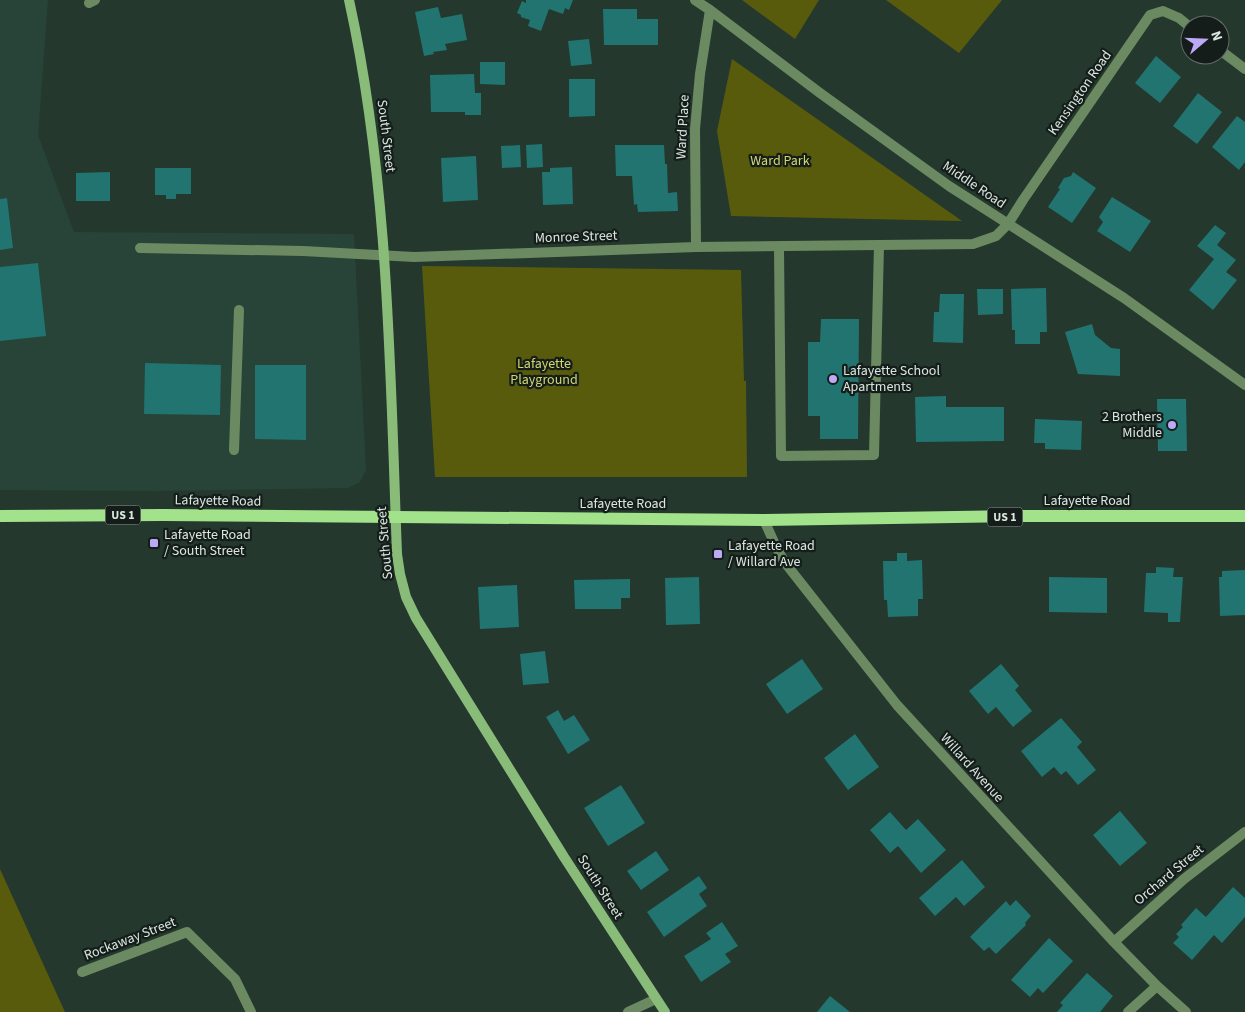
<svg xmlns="http://www.w3.org/2000/svg" width="1245" height="1012" viewBox="0 0 1245 1012" font-family="'Source Sans 3',sans-serif">
  <style>
    .built { fill: #284337 }
    .green { fill: #595b0c }
    .building { fill: #21746f }
    .lines { fill: none; stroke-linecap: round; stroke-linejoin: round }
    .lane { stroke: #6c8a61; stroke-width: 10 }
    .street { stroke: #6c8a61; stroke-width: 10 }
    .secondary { stroke: #8abc79; stroke-width: 10 }
    .primary { stroke: #a2e28b; stroke-width: 12 }
    .poi-dot { fill: #bcaaf6; stroke: #141d19; stroke-width: 2 }
    .labels { text-anchor: middle; dominant-baseline: central; stroke-width: 4.5; stroke-linejoin: round; paint-order: stroke }
    .shield { fill: #141d19; stroke: #9faaa4; stroke-width: 1 }
    .shield-label { font-size: 12px; font-weight: bold; fill: #dae6e0 }
    .street-label { font-size: 14px; fill: #dae6e0; stroke: #141d19 }
    .park-label { font-size: 14px; fill: #d0d670; stroke: #141d19 }
    .poi-label { font-size: 14px; fill: #dae6e0; stroke: #141d19; text-anchor: start }
  </style>
  <rect width="100%" height="100%" fill="#24382e"/>
  <path class="built" d="M0,0H48L38,135L74,232L354,234L366,470L360,482L348,488L159,491L0,490Z"/>
  <path class="green" d="M742,0H819L795,39Z
    M886,0H1002L959,53Z
    M732,59L962,221L731,216L717,131Z
    M422,266L741,270L744,381H746L747,477H435Z
    M0,869L65,1012H0Z"/>
  <path class="building" d="M526,0H573L569,10L565,8L563,14L549,9L541,31L528,26L530,20L521,17V15L517,13L522,1L526,3Z
    M438,7L441,18L462,14L467,40L445,44L447,50L433,52L434,54L424,56L415,12Z
    M603,9H637V19H658V45H604Z
    M589,39L592,64L571,66L568,41Z
    M1156,56L1181,77L1160,103L1135,83Z
    M480,62H505V85L480,84Z
    M474,74L475,93H481V115H465V112H431L430,75Z
    M569,79H595V116L569,117Z
    M1198,93L1222,112L1197,144L1173,126Z
    M1237,116L1245,122V162L1239,170L1212,147Z
    M542,144L543,167L527,168L526,145Z
    M520,145L521,167L502,168L501,146Z
    M615,145H664L665,164H667L668,193L677,192L678,211L638,212L637,204L634,205L632,176H616Z
    M476,156L478,200L443,202L441,158Z
    M572,167L573,204L543,205L542,172H550V168Z
    M155,168H191V194H176V199H166V195H155Z
    M110,172V201H76V173Z
    M1073,172L1096,188L1072,223L1048,207L1060,189L1058,188L1064,178L1071,176Z
    M1112,197L1151,221L1130,252L1097,231L1103,222L1099,217Z
    M7,198L13,248L0,250V199Z
    M1215,225L1226,233L1217,245L1236,260L1226,272L1237,280L1213,310L1189,290L1214,259L1197,246Z
    M38,263L46,336L0,341V267Z
    M1046,288L1047,332H1040V344H1015V330H1012L1011,289Z
    M977,289H1003V314L978,315Z
    M940,294H964L963,343L933,342L934,312H939Z
    M821,319H859L858,439H820V416H808V342H820Z
    M1092,324L1095,335L1111,348L1120,349V376L1078,374L1065,332Z
    M145,363L221,365L220,415L144,414Z
    M255,365H306V440L255,439Z
    M946,396V407H1004V441L916,442L915,397Z
    M1157,399H1186L1187,451H1158Z
    M1035,419L1082,421L1081,450L1045,449V443H1034Z
    M897,553H907V561L922,560L923,599H918V616L888,617L887,600H884L883,561H897Z
    M1156,567L1174,568L1173,577H1183L1180,622H1168V613L1144,612L1146,573H1156Z
    M1245,570V615L1220,616L1219,577H1222V571Z
    M699,577L700,624L666,625L665,578Z
    M1049,577L1107,578V613L1049,612Z
    M630,579V598H621V609H575L574,580Z
    M517,585L519,627L480,629L478,587Z
    M545,651L549,683L523,685L520,654Z
    M802,659L823,689L787,714L766,684Z
    M1001,664L1019,686L1015,690L1032,711L1013,727L996,707L988,714L969,691Z
    M558,710L564,721L574,715L590,740L568,754L546,717Z
    M1061,718L1082,742L1077,747L1096,770L1078,785L1066,771L1061,775L1054,767L1042,777L1021,751Z
    M855,734L879,767L848,790L824,758Z
    M621,785L645,823L608,846L584,808Z
    M1120,811L1147,843L1120,866L1093,835Z
    M890,812L906,830L918,819L946,850L921,873L898,846L890,853L870,830Z
    M656,851L669,870L641,890L627,871Z
    M962,860L985,887L964,906L956,897L935,916L919,898Z
    M699,876L707,888L699,894L707,906L664,937L647,912Z
    M1233,887L1245,898V917L1222,943L1214,935L1192,960L1173,943L1179,937L1176,934L1183,927L1181,925L1196,908L1206,917Z
    M1016,900L1031,916L1025,923L1026,925L996,954L989,947L984,951L970,937L1006,901L1010,906Z
    M722,922L738,946L725,954L731,962L701,982L684,956L711,939L706,933Z
    M1049,938L1073,961L1043,993L1038,988L1030,997L1011,980Z
    M1087,973L1113,996L1100,1012H1057L1063,1005L1060,1003Z
    M830,996L850,1012H817Z"/>
  <g class="lines">
    <path class="lane" d="M779,247L781,456L874,455L879,245
      M234,450L239,310"/>
    <path class="street" d="M695,0L710,10L820,93L949,186L1124,298L1245,385
      M89,3L95,0
      M1220,50L1245,69
      M696,247L695,129L700,74L710,10
      M140,248L303,251L414,257L696,247L973,244L996,236L1008,224L1023,200L1150,15L1163,11L1179,18L1190,27
      M764,520L777,549L786,564L897,705L1114,942L1157,986L1186,1012
      M1114,942L1184,879L1245,832
      M82,972L187,932L235,979L251,1012
      M628,1012L656,999
      M1128,1012L1157,986"/>
    <path class="secondary" d="M349,0C389,182 390,369 397,554L400,574L406,597L416,618L564,857L665,1012"/>
    <path class="primary" d="M0,516L163,515L764,520L1023,516H1245"/>
  </g>
  <g class="poi-dot">
    <circle cx="833" cy="379" r="5"/>
    <circle cx="1172" cy="425" r="5"/>
    <rect x="149" y="538" width="10" height="10" rx="2.5"/>
    <rect x="713" y="549" width="10" height="10" rx="2.5"/>
  </g>
  <g class="labels">
    <g class="shield">
      <rect x="105.5" y="505.5" width="35" height="19" rx="4"/>
      <rect x="987.5" y="507.5" width="35" height="19" rx="4"/>
    </g>
    <g class="shield-label">
      <text x="123" y="515">US 1</text>
      <text x="1005" y="517">US 1</text>
    </g>
    <g class="street-label">
      <text transform="translate(1080 93) rotate(-55)">Kensington Road</text>
      <text transform="translate(683 127) rotate(-87)">Ward Place</text>
      <text transform="translate(386 136) rotate(83)">South Street</text>
      <text transform="translate(974 185) rotate(34)">Middle Road</text>
      <text transform="translate(576 237) rotate(-2)">Monroe Street</text>
      <text transform="translate(218 501) rotate(1)">Lafayette Road</text>
      <text x="1087" y="501">Lafayette Road</text>
      <text x="623" y="504">Lafayette Road</text>
      <text transform="translate(385 543) rotate(-95)">South Street</text>
      <text transform="translate(972 768) rotate(48)">Willard Avenue</text>
      <text transform="translate(1169 875) rotate(-40)">Orchard Street</text>
      <text transform="translate(600 887) rotate(58)">South Street</text>
      <text transform="translate(130 939) rotate(-21)">Rockaway Street</text>
    </g>
    <g class="park-label">
      <text x="780" y="161">Ward Park</text>
      <text x="544" y="364">Lafayette<tspan x="544" dy="16">Playground</tspan></text>
    </g>
    <g class="poi-label">
      <text x="843" y="371">Lafayette School<tspan x="843" dy="16">Apartments</tspan></text>
      <text x="1162" y="417" text-anchor="end">2 Brothers<tspan x="1162" dy="16">Middle</tspan></text>
      <text x="164" y="535">Lafayette Road<tspan x="164" dy="16">/ South Street</tspan></text>
      <text x="728" y="546">Lafayette Road<tspan x="728" dy="16">/ Willard Ave</tspan></text>
    </g>
  </g>
  <g transform="translate(1205 40) rotate(71)"><circle r="24" fill="#141d19" stroke="#636d69"/>
  <path d="M0-4L9 19L0 12L-9 19Z" fill="#bcaaf6"/>
  <text y="-8" font-size="14" font-weight="bold" text-anchor="middle" fill="#dae6e0">N</text>
  </g>
</svg>
